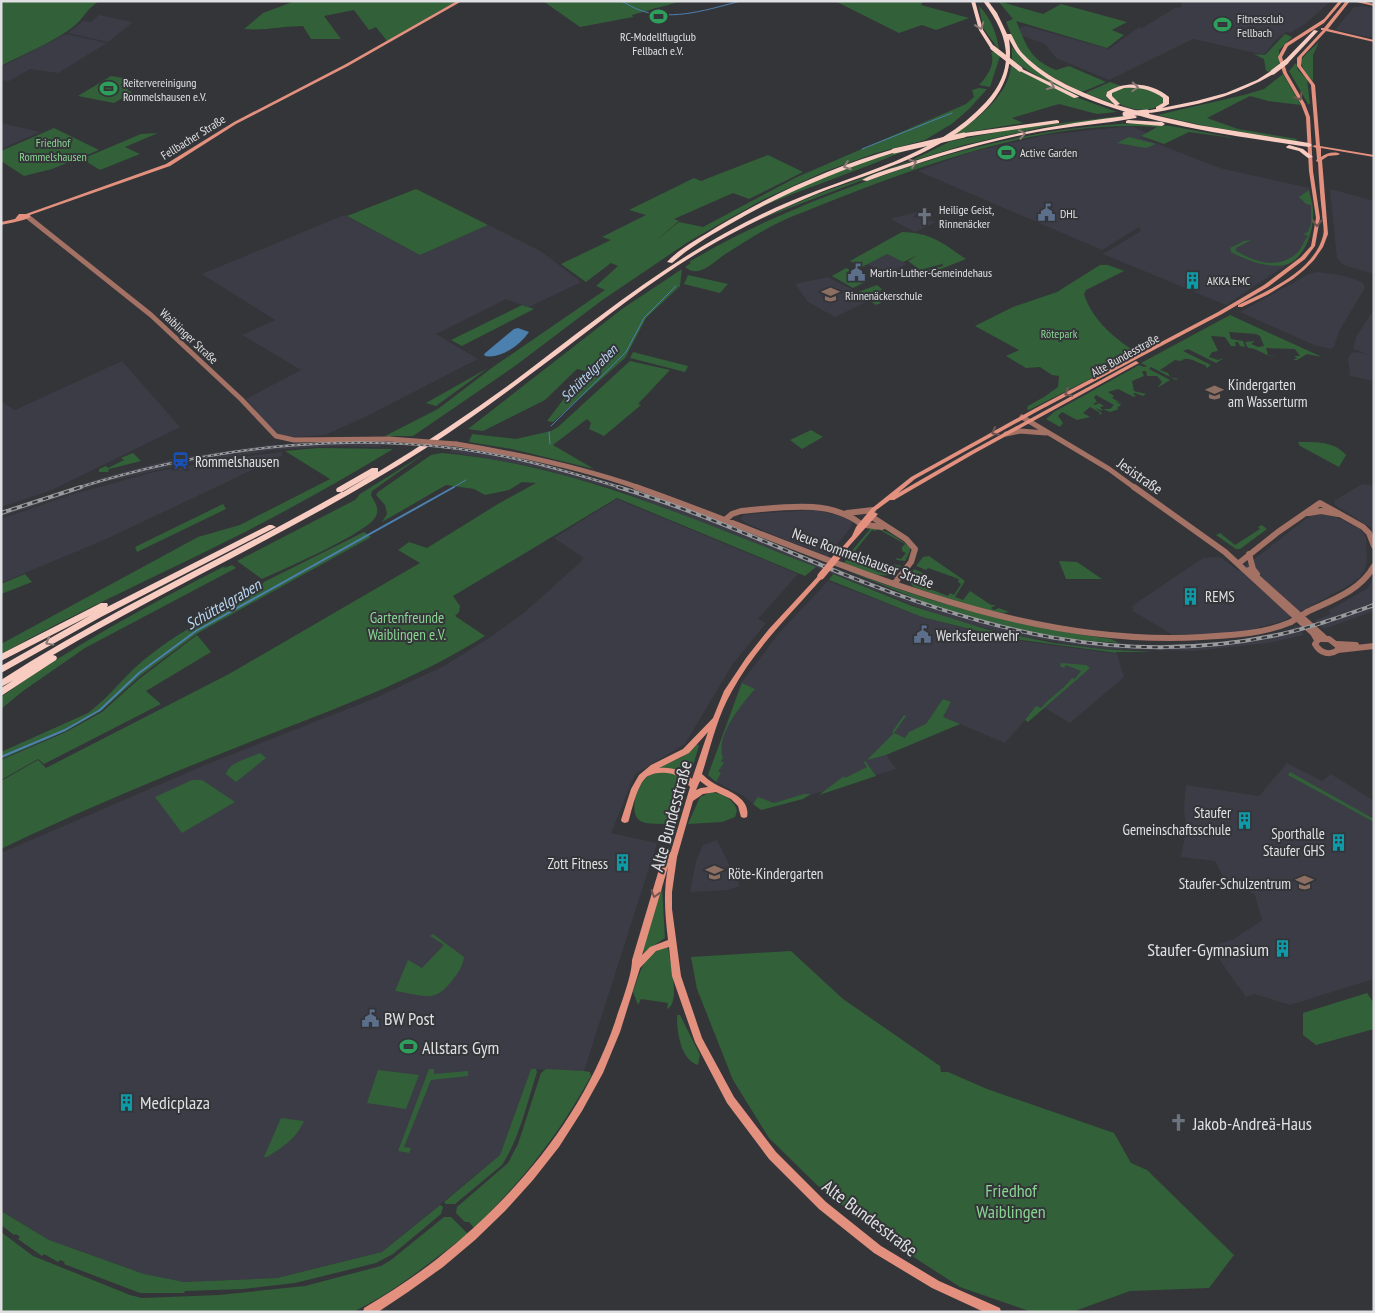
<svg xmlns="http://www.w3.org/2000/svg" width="1375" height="1313" viewBox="0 0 1375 1313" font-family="'PT Sans Narrow',sans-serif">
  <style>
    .built { fill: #3b3c46 }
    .green { fill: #326038 }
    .water { fill: #4b80af }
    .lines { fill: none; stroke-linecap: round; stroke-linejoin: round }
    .stream-far1 { stroke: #4b80af; stroke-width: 1 }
    .stream { stroke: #4b80af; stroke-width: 2 }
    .tertiary-far1 { stroke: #a47165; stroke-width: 5 }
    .tertiary { stroke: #a47165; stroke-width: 6 }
    .secondary { fill: #e3917e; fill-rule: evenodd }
    .trunk { fill: #f9ccc2; fill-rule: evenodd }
    .rail-far1-casing { stroke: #999a9d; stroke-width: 2.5 }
    .rail-casing { stroke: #999a9d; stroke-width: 4 }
    .rail-far1 { stroke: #343539; stroke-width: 1; stroke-dasharray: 3; stroke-linecap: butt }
    .rail { stroke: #343539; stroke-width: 2; stroke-dasharray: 5.5; stroke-linecap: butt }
    .tertiary-bridge-far1 { stroke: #a47165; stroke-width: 5 }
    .tertiary-bridge { stroke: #a47165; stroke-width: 6 }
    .secondary-bridge { stroke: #e3917e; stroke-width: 7 }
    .trunk-bridge { stroke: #f9ccc2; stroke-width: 5 }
    .oneway { stroke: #8d7977 }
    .oneway2 { stroke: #715551 }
    .labels { text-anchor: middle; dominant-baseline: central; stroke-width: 4; stroke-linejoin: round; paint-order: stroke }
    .far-poi-label { font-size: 12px; fill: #e0e0e3; stroke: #343539; text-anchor: start }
    .far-street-label { font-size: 12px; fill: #e0e0e3; stroke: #343539 }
    .far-park-label { font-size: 12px; fill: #88d590; stroke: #343539 }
    .far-water-label { font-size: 14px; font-style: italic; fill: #bad7f2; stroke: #343539 }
    .poi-label { font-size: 15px; fill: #e0e0e3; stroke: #343539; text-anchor: start }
    .street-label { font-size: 15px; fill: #e0e0e3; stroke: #343539 }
    .park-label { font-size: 15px; fill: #88d590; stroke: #343539 }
    .water-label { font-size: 16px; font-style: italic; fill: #bad7f2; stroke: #343539 }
    .near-street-label { font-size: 18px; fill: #e0e0e3; stroke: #343539 }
    .near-poi-label { font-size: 18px; fill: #e0e0e3; stroke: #343539; text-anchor: start }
    .near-park-label { font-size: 18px; fill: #88d590; stroke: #343539 }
  </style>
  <rect width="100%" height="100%" fill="#343539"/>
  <path class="built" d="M1185,1H1331L1305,24L1290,33L1286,32L1276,40L1264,55L1193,39L1109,80L1056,58L1045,44L1023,36L1019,28L1026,26L1109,49L1139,27L1142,28L1175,8L1182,7L1181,4Z
    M1363,6L1374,8V38L1335,30L1354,7Z
    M99,15L133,22L108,42L68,33L83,21L91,22Z
    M66,34L107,43L58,73L30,69L9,81L1,80V67Z
    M1,123L40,132L1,149Z
    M1131,126L1147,133L1140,137L1220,168L1309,188L1313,213L1309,236L1291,262L1226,305L1103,254L1141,231L1139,227L1102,250L918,171L971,152L1045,135Z
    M1330,189L1374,201V274L1343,265L1337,258Z
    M917,212V213L913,217L936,222L915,232L890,219Z
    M344,215L420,255L488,225L542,252L581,282L529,307L506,299L436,334L478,359L367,416L325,435L295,437L285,436L274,432L246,399L301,370L242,335L275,320L202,274Z
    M887,254L906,264L887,274L867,264Z
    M1318,272L1340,275L1357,280L1363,283L1365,288L1339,331L1334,347L1330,349L1314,345L1240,312L1309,274Z
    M828,277L851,289L868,301L835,317L808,302L795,284Z
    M1374,309V381L1350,376L1348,359L1351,353L1358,352L1372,356L1353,349L1356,337Z
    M122,361L180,427L52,490L1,507V401L15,410Z
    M386,442L379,447L334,446L274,450L194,462L105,482L1,517V512L104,477L176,458L268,445Z
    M455,448L514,457L610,482L658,499L941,609L1009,628L1073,640L1155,646L1234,641L1272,635L1290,630L1296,625L1304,635L1269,643L1193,651L1100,649L1014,635L949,619L913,605L615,489L534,467L449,452Z
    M281,452L283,455L225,483L104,540L1,583V519L70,495L154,472L219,460Z
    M1362,484L1374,486V530L1335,505L1334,501Z
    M617,499L798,574L758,619L766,623L732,665L685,744L635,774L611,833L657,843L584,1071L531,1069L500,1155L382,1252L277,1278L184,1282L144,1274L49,1240L1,1211V853L205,765L373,699L444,666L489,638L525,612L575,567L584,558L554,538Z
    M814,510L843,516L852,522L851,527L828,556L776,536L746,523L740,519L744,515L750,514Z
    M1317,514L1336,517L1360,529L1366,537L1367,561L1365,570L1359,578L1346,587L1283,621L1242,632L1205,635L1171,634L1133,611L1132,606L1203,558L1220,557L1239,571L1307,518Z
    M1374,576V611L1324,629L1315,620L1331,614L1328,611L1368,588Z
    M828,581L922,617L1006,639L1117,654L1124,677L1070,723L1045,708L1025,720L1005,743L960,724L885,753L896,769L761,810L742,795L716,782L708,775L741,683L779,633Z
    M1287,763L1322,781L1331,774L1374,801V979L1290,1005L1254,994L1246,997L1214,952L1213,946L1234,939L1262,920L1255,895L1236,882L1227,884L1215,861L1181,857L1186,830L1184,808L1186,785L1259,796Z
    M717,840L740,886L728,890L690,892L696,861L703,845Z"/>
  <path class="green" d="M1,1H100C86,8 84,19 73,27C52,43 25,53 1,66Z
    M295,1H457L387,41L376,27L369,30L354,10L324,16L341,39H311L303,26C283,26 264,31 244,29L263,13Z
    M543,1H682L632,15L633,17L580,27Z
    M835,1H923L921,5L969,18L936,30L922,25L899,33Z
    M998,1L1043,14L1061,4L1127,22L1112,30L1124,35L1107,48L1016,21C1027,46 1029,59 1056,70L1069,66L1106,82L1082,92C1060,81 1031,68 1017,47C1012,39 1010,30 1006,22L1013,19Z
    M979,6C991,18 997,34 999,50L983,28Z
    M1285,34L1292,37L1279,50V64L1270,72L1266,71L1264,59L1254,54L1265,55Z
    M1319,42L1313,55V81C1294,60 1300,60 1319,42Z
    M1012,47C1042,81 1085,94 1125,111C1085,99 1046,85 1012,60Z
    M991,52H995L1000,56L990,87L979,85C986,78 996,65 991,52Z
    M1296,63L1298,70L1307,79L1310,104H1308L1289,71Z
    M1011,65L1062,92L1117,112L1097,114L1059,104L1012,118L1023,123L956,134C977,119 1010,94 1011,65Z
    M1283,74L1301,105L1268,101L1250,96L1207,118L1238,129L1297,139L1296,141L1205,126L1157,115L1244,95L1264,89Z
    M111,76L129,79L120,85L132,87L127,90L132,92L114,103L78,96Z
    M1110,82L1121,86L1109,90L1106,94L1107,98L1114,104L1085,93Z
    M1138,87L1155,92L1164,99V102C1150,115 1126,110 1112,99L1111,93L1121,88Z
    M979,88L987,89L970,108L953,123L925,140L876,153L826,171L764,199L723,222L688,242L601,301L515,366L413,436H385L438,409L493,367L605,290L596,286L618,266L611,263L586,282L561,264L611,240L602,237L646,215L629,210L694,178L701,181L768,155L803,172L749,199L733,193L674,219L679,221L655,241L679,222L703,227L797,177L966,104L974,97L972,90Z
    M1128,115L1131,116L1043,127L964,145L912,161L753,222L818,194L910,161L951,141L1014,129Z
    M1138,123L1171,126L1234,138L1189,132L1164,144L1141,136L1157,127C1039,118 905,171 796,215C772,224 749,239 727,253C718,258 709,269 698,271C692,272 689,270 685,267L691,263L689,262C744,229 802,205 861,183C954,150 1039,127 1138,123Z
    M54,128L99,150L52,169L24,176L1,161V151Z
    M158,133L125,147L140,154L100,170L82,159L141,134Z
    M1129,137L1156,144L1146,148L1117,143Z
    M909,149C860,170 809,187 760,207L815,180L869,160Z
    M416,189L488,225L420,255L347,216Z
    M1309,190C1310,197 1313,203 1313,210C1315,227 1306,257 1288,264C1271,270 1246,260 1231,252L1230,248L1244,241L1250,240L1248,238L1251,240L1236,248V251C1255,262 1278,270 1297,253C1301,249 1304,241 1308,236L1303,234L1308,232L1311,224V205L1306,204L1299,197Z
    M902,232C932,233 942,243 966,259L926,275L922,271L943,266L942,262V264L920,270L908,261L918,255L903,262L887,254L862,267L850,261Z
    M1100,265H1108L1124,271L1086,290L1084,294C1092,320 1116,340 1139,354L1029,410L1027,409L1028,406L1044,397L1058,387L1059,376L1052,375L1040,367L1026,368L1006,356L1019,350L975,326L1013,307L1057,292Z
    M846,268L850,270L846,273L858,280L859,278L867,281L853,288L832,276Z
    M682,269L680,286L646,318L625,358L553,422L547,421L585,371L577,369L545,400L483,431L468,429L622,309Z
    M688,275L728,284L720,293L684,284Z
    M877,285L882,289L875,296L881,303L876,305L858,292Z
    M522,305L534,309L462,346L451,340Z
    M1230,315L1322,357L1307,354L1297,360H1293L1297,358L1294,356H1300L1295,349L1266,348L1268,355L1276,357C1264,356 1258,348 1248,348L1245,342L1255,341L1251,344L1258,347L1264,346L1260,336L1256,334L1229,332L1231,339L1243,341L1245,347L1240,346L1238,342H1235L1236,346H1231L1225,337L1211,336L1218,351L1212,352L1209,357L1218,360L1224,358L1216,363L1188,349L1183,351L1211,365L1207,368L1205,365C1196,363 1188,355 1181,361L1175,360L1160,370L1168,373L1170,377L1178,379L1176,380L1151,367L1149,369L1170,380L1157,388L1162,382L1157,376H1147L1146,371H1142L1144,376L1132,381L1134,391L1146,394L1143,396L1135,393L1133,394L1136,396L1134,397L1118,389L1108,392L1114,396L1112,398L1123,404L1115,401L1121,405L1117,408L1119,409L1110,412L1103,409H1110L1114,405L1096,395L1094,397L1097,402L1093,404L1096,405L1099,403L1104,406L1100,407L1103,411L1095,408L1102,413L1100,415L1099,412L1090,407L1083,413L1090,417L1077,420L1062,412L1058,416L1063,423L1060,427L1046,419L1054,412L1139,365L1144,367L1147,366L1141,363Z
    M633,352L688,366L685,372L630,358Z
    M630,361L670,370L638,404L641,405L604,436L589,429L591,423L587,419L553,445L594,469L512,449L469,442L472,434L516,439L551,431L558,427Z
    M488,368L436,406L426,403Z
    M811,430L823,437L802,449L790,440Z
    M1298,442C1316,442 1334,441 1346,455L1339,467L1300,446Z
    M318,448L393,449C342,480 290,509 237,536C158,576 78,611 1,654V644L198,537L240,525L330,479L285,451Z
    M133,453L141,461L109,469L108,472H99V469L106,466L108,468L124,460L121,458Z
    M442,453C573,464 694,520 816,567L805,576L617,498L453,596L460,606L459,612L455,616L485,636C413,681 334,709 255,740C169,774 84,809 1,849V781L38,760L46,768L229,674L420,563L398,550L409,542L427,548L498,504L536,483L522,482L509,490L485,495L474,489L446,485L382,522L387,514L385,505L376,495L378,492L431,455Z
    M424,454L372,491L371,495C374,502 380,507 376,516C370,532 282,570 262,579L237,561L355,500L360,494Z
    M223,504L226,509L137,552L135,547Z
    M1262,525L1267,529L1240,549H1236L1216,535L1220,533L1235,545L1260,529L1258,527Z
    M871,528C885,528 899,539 910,547V551L905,561L897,560L896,558L901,559L906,553L902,551V547L905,544L878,529L875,531L872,530L851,556L854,557L852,560L885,573L887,571L891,572L896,566L893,564L901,566C888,586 861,569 844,563L850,555L849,554Z
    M364,532L371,537L198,633L140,676L101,711L66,731L1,759V752L88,713C111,696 127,672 150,655C183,629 220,611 256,592L264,582Z
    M929,556L965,581L955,597L963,600L970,591L991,605H996L991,608L994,610L999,608L1009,612C994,617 932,593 914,587L907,580L914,569L923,573L922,575L918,573L914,580L918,581L917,584L948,596L950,593L954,595L961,584L958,582L959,579L928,568L926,570L916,566L923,557Z
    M1059,561L1077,562L1102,579H1066Z
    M232,565L236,568L85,648L23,691L1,709V697C72,646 148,605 225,566L224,568Z
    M838,567C930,603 1013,626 1111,639L1119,643L1080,640L1033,633L969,617L939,608Z
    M25,574L32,582L1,594V584Z
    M833,574L912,606L989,630L1054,643L1101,649L1153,652H1116V653L1006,638L922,617L829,580Z
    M197,635L211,652L146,691L161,704L44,764L38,759L1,780V760L66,732L102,712L139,679Z
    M1061,663L1086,665L1090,668L1028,722L1025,720L1036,706L1041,708C1050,697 1062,691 1072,678L1075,679L1081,671L1066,665L1064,668L1060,666Z
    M742,683L755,689C741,705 715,736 723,758L721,761L724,763L718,771L721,773L716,782L708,775Z
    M943,699L951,702L943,717L960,724L886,755L867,760L894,733L892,732L904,715L906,716L894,733L905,738L909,732L926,724Z
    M697,744L699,746L690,775L674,769L656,768L682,757Z
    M260,753L266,758L236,782L226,774C229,762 249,758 260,753Z
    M863,761L866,762L876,776L819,795L844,776L845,778L867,767Z
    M663,772L677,774L686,781V788L675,824C665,823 647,826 639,820C629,812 637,786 645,779C649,774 657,773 663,772Z
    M1290,772L1374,819V822L1288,775Z
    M192,780H202L235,802L182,833L155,797Z
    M711,792C722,793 735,800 737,811L735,817L722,822L688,824L700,797Z
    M804,794H811L803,799L761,810L753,804L758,797L774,803Z
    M662,886L665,938L641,954Z
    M433,934L464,957C463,965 459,972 454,978C435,1005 424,995 395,991L408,960L422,968L444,945L430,936Z
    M666,947L668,948C670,962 681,1003 667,1009L668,1003L641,999L638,1005L633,992C640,972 644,953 666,947Z
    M791,951L843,999L940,1066L941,1072H948L987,1089L1114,1133L1131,1163L1147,1170L1234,1255L1209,1288L1130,1291L1072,1312H1032L960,1287L878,1234L817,1185L769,1138L733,1080L697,989L691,957Z
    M1367,993L1374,1003V1029L1316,1045L1303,1035V1013Z
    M677,1015H680L700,1055L698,1065C680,1059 677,1032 677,1015Z
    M429,1069H434V1074L468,1071V1076L431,1080L404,1147L411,1148L409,1153L398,1151Z
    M531,1069H536L537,1072C527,1103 520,1137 502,1165L455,1204H446L444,1202L500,1155Z
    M546,1069L584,1071L590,1072L591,1076C558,1136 523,1180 474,1228L469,1222H465L456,1213L457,1207L508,1163L518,1144L541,1073Z
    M378,1070L419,1075L406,1109L367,1103Z
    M281,1118L304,1121C296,1139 283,1147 267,1157H264Z
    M440,1205L443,1207L441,1214L393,1254L376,1263L295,1283L243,1289L185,1291L184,1293H140L64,1264L65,1262L60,1260L58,1262L44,1254L42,1256L18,1239L20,1237L16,1234L14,1235L1,1225V1211L49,1240L144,1274L184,1282L277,1278L382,1252Z
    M444,1217H451L468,1234C431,1261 395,1292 353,1312H1V1232L33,1256L130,1295L142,1298L219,1295L305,1286L381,1266L391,1260Z"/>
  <path class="water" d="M518,328L529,332C520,345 501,359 485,356L484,354L514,329Z"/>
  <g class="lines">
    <path class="stream-far1" d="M621,1C628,4 635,9 642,11C675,21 709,9 741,1
      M862,149L952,113
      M551,426L626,352L644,318L676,286
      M549,432L550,444
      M452,488L466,480"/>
    <path class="stream" d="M1,757L65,730L100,710L139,673L196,631L454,487"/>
    <path class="tertiary-far1" d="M28,217L151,315L241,399L276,436L294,440L389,439
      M1022,417L1109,469L1135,488
      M1006,434L1020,431L1046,433
      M456,444C518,454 580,467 640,488"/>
    <path class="tertiary" d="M636,487C819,551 1003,649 1202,637C1233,635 1263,634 1291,622
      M1134,487L1225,552L1313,633L1317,640
      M847,513L873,510
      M1309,513L1321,511L1338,514
      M872,517L906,539L915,549L911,562L894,584
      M725,520L732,514L741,511C780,508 828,498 861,524
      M866,525L882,527
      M1249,554L1253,569L1257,574
      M1239,563L1278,532L1320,503L1363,527L1369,533L1374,546
      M1249,570L1326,639
      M1307,612C1332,600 1360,591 1374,566
      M1319,639H1329L1338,646V650C1329,656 1320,653 1315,644Z
      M1337,644L1356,645
      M1338,650L1374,646"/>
    <path class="secondary" d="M457,1H462L348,66L236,124L170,166L30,215V217C24,221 9,223 1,225V222L15,219L19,214H26L166,164L234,122L346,64Z
      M1339,1H1343L1324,23L1288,46L1282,57L1287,73L1305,104L1310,117L1313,171L1320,218L1315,246L1305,259L1268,287L1222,314L1038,411L915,479L898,493L971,451L1134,362L1136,361L1139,363L975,453L894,500H890L875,511L874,512L878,514L877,515L842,554H838L837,553L838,552L852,536L856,527L871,509L911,477L1034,409L1218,312L1264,285L1301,257L1311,246L1316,218L1309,171L1306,117L1301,104L1283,73L1278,57L1285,44L1324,19Z
      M1346,1H1350L1328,29L1374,40V42L1326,31L1302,57L1301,66L1315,85L1320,146L1374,155V157L1321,148V157C1326,153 1335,151 1340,154L1338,155L1328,156L1322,160L1328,234L1323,247L1314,260L1304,270L1293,279L1267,295L1242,307H1238V305C1268,291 1314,271 1323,236C1325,229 1322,220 1322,213C1320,196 1319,179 1318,162L1316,161L1317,159L1316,148L1312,146L1316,145L1311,85L1297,66V58L1323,30H1321V28H1324Z
      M1352,1H1361L1374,4V6Z
      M821,574L824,576L823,577C791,614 755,648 732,691C717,717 711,746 702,774C706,778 710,781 715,784C728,791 751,798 747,817L744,818L741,817L738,806L731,799L716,792L703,794L693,801L677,857L672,892V909L681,976L702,1038L734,1097L776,1152L826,1202L881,1246L939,1281L1000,1308L1001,1312H984L932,1288L874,1253L819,1209L769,1159L727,1103L695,1042L672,976L669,947L656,951L640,968L620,1032L603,1073L582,1111L559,1147L533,1180L505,1211L475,1240L443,1267L408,1292L378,1312H363L364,1308C389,1293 414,1277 437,1259C515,1197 582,1118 615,1022C620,1006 632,976 632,960L660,866L671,851L690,787C684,779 677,774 667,773C661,772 653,773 648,776C638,782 632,809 629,820L628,822L625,823L622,822L621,820L631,789L639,775L651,765L683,749L713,718L724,691L746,658L769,629L819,575ZM708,732L692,779C683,770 672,767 659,768L689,753ZM700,781L708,787L701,788L696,790ZM668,867C663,893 665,914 668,940L650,947L642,955Z"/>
    <path class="trunk" d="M971,1H975L983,30L995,48V49H991L979,30Z
      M983,1H988L997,13L1007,34H1011C1015,41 1018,49 1023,54C1048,80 1082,92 1115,105L1106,96L1107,92C1125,80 1153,83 1169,97V104L1162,108L1196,101L1226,93L1257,80L1271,71H1275V73C1243,92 1209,103 1172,109C1163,111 1154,113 1145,113L1198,125L1309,143L1312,145L1309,147C1230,135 1073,117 1019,55C1015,51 1012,44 1009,39C1014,74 1000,98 974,120C931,157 873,172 821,192C780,209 739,228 701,251C651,281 605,318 559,353C515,386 471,419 426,448C306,525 176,583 53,655L56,656L57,658L56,660L1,696V688L14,680L1,687V680C121,603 251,546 373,474L343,492H337L336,490L337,488L372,468H378V472C424,444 469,414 513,382C602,315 687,244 791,201C856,173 936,157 986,102C1017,68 1009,35 983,1ZM1124,88C1139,87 1151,89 1163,98V103L1156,107V109L1145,111V113L1117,105L1120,104L1112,96V93Z
      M1314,30L1318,31L1288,63H1284V61Z
      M1020,68L1078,96L1079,97L1074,98L1018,70V69Z
      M1134,115L1137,117L1136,118C1103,124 1070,126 1037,132C979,143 923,161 867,181L862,180C875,172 894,168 909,163C982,138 1057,124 1134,115Z
      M1057,120L1059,121V123L964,137L961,135L964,133Z
      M1128,120L1162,122L1165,124L1162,126L1126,123V121Z
      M1289,145L1303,149L1313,157L1308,158L1299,151L1287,148L1286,147Z
      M894,149L897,151L896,152C839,170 784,193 732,223C711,235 690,247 672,263L667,262C681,247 700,238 717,227C772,194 832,167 894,149Z
      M269,525H272L276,527L101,617L1,673V666L91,615L1,661V654L101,603H107L108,605L107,607Z"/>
    <defs>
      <path id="rail-far1" d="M77,488C217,444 368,428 512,458C550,466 586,477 622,488"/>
      <path id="rail" d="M618,487C695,510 769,544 843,574C984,630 1120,667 1272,636C1307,629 1340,617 1374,605
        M1,513L81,487"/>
    </defs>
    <use href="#rail-far1" class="rail-far1-casing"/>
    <use href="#rail" class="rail-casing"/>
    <use href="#rail-far1" class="rail-far1"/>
    <use href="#rail" class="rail"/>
    <path class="tertiary-bridge-far1" d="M389,439L456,444"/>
    <path class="tertiary-bridge" d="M1291,622L1307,612"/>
    <path class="secondary-bridge" d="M821,576L840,553"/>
    <path class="trunk-bridge" d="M993,48L1020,69
      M1273,72L1286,62
      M1125,114L1147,112
      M894,151L964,135"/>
  </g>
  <defs><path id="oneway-chevron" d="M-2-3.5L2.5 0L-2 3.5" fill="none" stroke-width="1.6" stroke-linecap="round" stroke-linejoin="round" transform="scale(1.25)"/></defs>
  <g class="oneway">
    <use href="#oneway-chevron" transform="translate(980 26) rotate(70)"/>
    <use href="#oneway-chevron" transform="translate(1051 86) rotate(25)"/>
    <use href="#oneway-chevron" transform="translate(1135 87) rotate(3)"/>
    <use href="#oneway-chevron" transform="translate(1022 134) rotate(-11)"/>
    <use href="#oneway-chevron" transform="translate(913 163) rotate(-19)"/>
    <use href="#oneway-chevron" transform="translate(847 166) rotate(160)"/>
    <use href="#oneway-chevron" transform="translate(49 642) rotate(151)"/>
  </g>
  <g class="oneway2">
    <use href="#oneway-chevron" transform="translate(1299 97) rotate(59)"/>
    <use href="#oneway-chevron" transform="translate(1317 223) rotate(91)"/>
    <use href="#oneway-chevron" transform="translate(1068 393) rotate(152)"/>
    <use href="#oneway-chevron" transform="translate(995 432) rotate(151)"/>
    <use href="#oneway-chevron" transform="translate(655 894) rotate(107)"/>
  </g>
  <defs>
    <symbol id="stadium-bare" viewBox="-9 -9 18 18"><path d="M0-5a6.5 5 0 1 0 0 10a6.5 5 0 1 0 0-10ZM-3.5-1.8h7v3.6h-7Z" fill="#2e9e5b" stroke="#343539" stroke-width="2.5" paint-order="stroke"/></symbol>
    <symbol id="civic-bare" viewBox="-9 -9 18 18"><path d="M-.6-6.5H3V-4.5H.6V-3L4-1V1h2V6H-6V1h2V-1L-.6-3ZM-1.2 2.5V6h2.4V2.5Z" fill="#5c6f8a" stroke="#343539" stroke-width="2.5" paint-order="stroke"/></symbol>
    <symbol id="church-bare" viewBox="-9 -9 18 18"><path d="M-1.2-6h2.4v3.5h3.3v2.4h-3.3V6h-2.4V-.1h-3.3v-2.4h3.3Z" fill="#6b7280" stroke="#343539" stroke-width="2.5" paint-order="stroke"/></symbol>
    <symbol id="building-bare" viewBox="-9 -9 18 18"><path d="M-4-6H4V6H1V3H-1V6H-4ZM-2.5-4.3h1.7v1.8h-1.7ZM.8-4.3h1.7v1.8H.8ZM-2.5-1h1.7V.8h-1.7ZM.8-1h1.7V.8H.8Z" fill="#0f9aa8" stroke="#343539" stroke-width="2.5" paint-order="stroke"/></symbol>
    <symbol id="school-bare" viewBox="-9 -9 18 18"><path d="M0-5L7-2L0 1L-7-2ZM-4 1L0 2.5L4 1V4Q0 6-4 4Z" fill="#8d6e63" stroke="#343539" stroke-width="2.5" paint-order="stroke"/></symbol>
    <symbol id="station-bare" viewBox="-9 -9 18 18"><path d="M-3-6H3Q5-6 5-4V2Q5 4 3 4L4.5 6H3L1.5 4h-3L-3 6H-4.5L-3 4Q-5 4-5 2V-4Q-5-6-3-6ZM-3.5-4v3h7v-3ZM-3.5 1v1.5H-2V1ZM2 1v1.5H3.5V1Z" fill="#1a4fb4" stroke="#343539" stroke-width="2.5" paint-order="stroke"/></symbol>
  </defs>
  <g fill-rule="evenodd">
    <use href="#stadium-bare" x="646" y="4" width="25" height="25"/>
    <use href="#stadium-bare" x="1210" y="12" width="25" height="25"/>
    <use href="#stadium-bare" x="96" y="76" width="25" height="25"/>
    <use href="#stadium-bare" x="994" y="140" width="25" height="25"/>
    <use href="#civic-bare" x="1034" y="200" width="25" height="25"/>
    <use href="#church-bare" x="912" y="204" width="25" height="25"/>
    <use href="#civic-bare" x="844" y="260" width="25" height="25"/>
    <use href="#building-bare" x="1180" y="268" width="25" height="25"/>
    <use href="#school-bare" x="818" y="282" width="25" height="25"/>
    <use href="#school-bare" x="1202" y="380" width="25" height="25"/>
    <use href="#station-bare" x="168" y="448" width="25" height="25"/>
    <use href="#building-bare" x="1178" y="584" width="25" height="25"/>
    <use href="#civic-bare" x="910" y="622" width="25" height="25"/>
    <use href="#building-bare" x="1232" y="808" width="25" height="25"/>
    <use href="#building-bare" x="1326" y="830" width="25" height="25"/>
    <use href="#building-bare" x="610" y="850" width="25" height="25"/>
    <use href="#school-bare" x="702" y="860" width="25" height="25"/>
    <use href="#school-bare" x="1292" y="870" width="25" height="25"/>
    <use href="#building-bare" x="1270" y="936" width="25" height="25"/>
    <use href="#civic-bare" x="358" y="1006" width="25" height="25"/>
    <use href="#stadium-bare" x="396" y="1034" width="25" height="25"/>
    <use href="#building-bare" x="114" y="1090" width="25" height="25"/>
    <use href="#church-bare" x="1166" y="1110" width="25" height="25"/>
  </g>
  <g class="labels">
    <g class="far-poi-label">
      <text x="1237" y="18">Fitnessclub<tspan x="1237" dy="14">Fellbach</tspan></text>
      <text x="658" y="36" text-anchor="middle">RC-Modellflugclub<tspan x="658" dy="14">Fellbach e.V.</tspan></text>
      <text x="123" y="82">Reitervereinigung<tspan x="123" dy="14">Rommelshausen e.V.</tspan></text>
      <text x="1020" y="152">Active Garden</text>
      <text x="939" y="209">Heilige Geist,<tspan x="939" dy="14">Rinnenäcker</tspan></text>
      <text x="1060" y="213">DHL</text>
      <text x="870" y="272">Martin-Luther-Gemeindehaus</text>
      <text x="1207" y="280">AKKA EMC</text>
      <text x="845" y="295">Rinnenäckerschule</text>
    </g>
    <g class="far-street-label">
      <text transform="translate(193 137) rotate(-32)">Fellbacher Straße</text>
      <text transform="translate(189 336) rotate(43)">Waiblinger Straße</text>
      <text transform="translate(1125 355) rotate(-29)">Alte Bundesstraße</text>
    </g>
    <g class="far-park-label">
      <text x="53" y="142">Friedhof<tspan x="53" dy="14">Rommelshausen</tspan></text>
      <text x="1059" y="333">Rötepark</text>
    </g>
    <g class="far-water-label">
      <text transform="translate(589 373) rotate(-45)">Schüttelgraben</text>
    </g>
    <g class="poi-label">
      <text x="1228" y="384">Kindergarten<tspan x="1228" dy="17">am Wasserturm</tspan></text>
      <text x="195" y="461">Rommelshausen</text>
      <text x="1205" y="596">REMS</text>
      <text x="936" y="635">Werksfeuerwehr</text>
      <text x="1231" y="812" text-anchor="end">Staufer<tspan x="1231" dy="17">Gemeinschaftsschule</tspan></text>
      <text x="1325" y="833" text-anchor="end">Sporthalle<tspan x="1325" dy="17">Staufer GHS</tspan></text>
      <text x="608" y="863" text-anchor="end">Zott Fitness</text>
      <text x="728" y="873">Röte-Kindergarten</text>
      <text x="1291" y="883" text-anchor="end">Staufer-Schulzentrum</text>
    </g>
    <g class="street-label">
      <text transform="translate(1140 476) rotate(35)">Jesistraße</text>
      <text transform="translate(863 558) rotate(20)">Neue Rommelshauser Straße</text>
    </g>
    <g class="park-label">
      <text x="407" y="617">Gartenfreunde<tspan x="407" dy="17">Waiblingen e.V.</tspan></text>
    </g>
    <g class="water-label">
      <text transform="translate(223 604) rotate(-30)">Schüttelgraben</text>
    </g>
    <g class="near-street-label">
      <text transform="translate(671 816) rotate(-75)">Alte Bundesstraße</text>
      <text transform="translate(870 1218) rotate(37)">Alte Bundesstraße</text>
    </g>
    <g class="near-poi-label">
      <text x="1269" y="949" text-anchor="end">Staufer-Gymnasium</text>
      <text x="384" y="1018">BW Post</text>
      <text x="422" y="1047">Allstars Gym</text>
      <text x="140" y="1102">Medicplaza</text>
      <text x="1193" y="1123">Jakob-Andreä-Haus</text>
    </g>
    <g class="near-park-label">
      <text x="1011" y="1190">Friedhof<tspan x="1011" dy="21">Waiblingen</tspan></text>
    </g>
  </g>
  <rect width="1375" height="1313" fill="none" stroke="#e0e0e3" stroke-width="5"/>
</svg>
